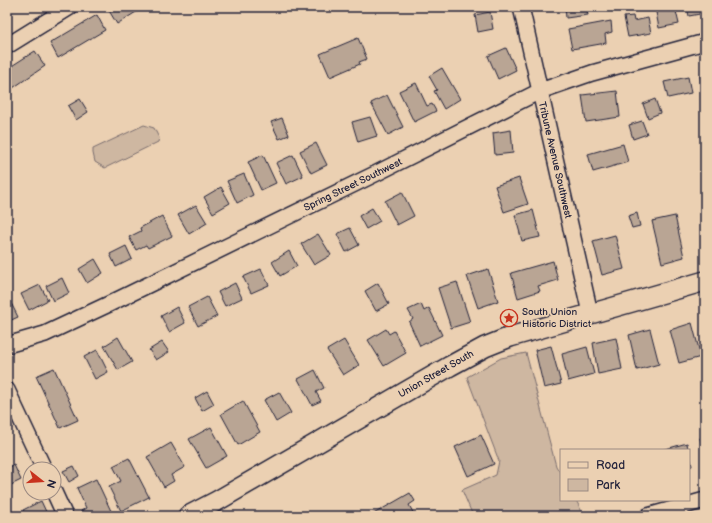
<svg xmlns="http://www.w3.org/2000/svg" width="712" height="523" viewBox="0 0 712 523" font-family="'Balsamiq Sans',sans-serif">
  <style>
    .green { fill: #ceb7a1; stroke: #786c6e }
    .building { fill: #b9a594; stroke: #22223b }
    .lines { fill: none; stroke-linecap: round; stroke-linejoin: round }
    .minor-casing { stroke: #22223b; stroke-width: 18 }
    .major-casing { stroke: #22223b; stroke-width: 22 }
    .minor { stroke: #ebd0b2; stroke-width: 15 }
    .major { stroke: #ebd0b2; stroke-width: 19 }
    .labels { text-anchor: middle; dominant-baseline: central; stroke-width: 3.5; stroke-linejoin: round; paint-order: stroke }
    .street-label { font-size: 10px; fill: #22223b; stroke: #ebd0b2 }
    .poi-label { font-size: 10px; fill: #22223b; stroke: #ebd0b2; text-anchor: start }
  </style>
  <rect width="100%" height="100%" fill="#ebd0b2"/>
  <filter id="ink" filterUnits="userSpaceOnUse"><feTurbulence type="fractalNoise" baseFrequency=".025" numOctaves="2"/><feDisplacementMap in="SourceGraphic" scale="8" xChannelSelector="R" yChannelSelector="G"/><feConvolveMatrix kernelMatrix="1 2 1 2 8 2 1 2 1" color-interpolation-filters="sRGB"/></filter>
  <g filter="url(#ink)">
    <path class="green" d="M144,125L154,128L159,138L158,142L105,168L95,162L93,153V149Z
      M526,353L556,466L561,474V500H576L584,516H473L462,490L496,475L499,461L467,377L501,358Z"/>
    <path class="building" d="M111,7H144L117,24L108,9Z
      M565,7H586L588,15L566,18Z
      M655,7H675L679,24L659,28Z
      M687,7H705V13L689,16Z
      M490,12L493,29L478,32L475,15Z
      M97,15L105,30L58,58L50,43Z
      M633,16L634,21L648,18L651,33L628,37L624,17Z
      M611,21L612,32L605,34L606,43L572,49L568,29Z
      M358,38L367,59L359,62L360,64L330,77L320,54Z
      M506,48L516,70L498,79L488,56Z
      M35,51L45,66L7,92V69Z
      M442,68L460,99L444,109L434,91L437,90L429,76Z
      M700,76H705V92L703,93Z
      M688,77L691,93L668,98L664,82Z
      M416,83L427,106L432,104L436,111L414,122L399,91Z
      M617,91L620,117L586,122L582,95Z
      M387,95L403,127L388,135L371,103Z
      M80,99L88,112L76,120L68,106Z
      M655,99L660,113L648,118L643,104Z
      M370,117L377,136L358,142L352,122Z
      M282,118L289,135L279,139L271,122Z
      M642,121L647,134L633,139L629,125Z
      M511,130L513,153L495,155L493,133Z
      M316,143L327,165L311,173L300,151Z
      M623,144L628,162L593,172L588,154Z
      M263,155L276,183L261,190L248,162Z
      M293,155L303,176L286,184L276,163Z
      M244,174L253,195L237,203L227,181Z
      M519,178L528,204L504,212L495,186Z
      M221,187L230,203L213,213L204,197Z
      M402,192L414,216L397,225L385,201Z
      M196,205L207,223L189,234L178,215Z
      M372,208L380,221L366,229L359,216Z
      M533,210L540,237L522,241L515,215Z
      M702,212H705V227Z
      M637,213L640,226L632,228L628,216Z
      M162,216L172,236L148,248L146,245L136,250L129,237L141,231L140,228Z
      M675,216L684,257L662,263L652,221Z
      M350,228L359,245L346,252L337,234Z
      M318,234L331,255L314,265L301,244Z
      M615,235L624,269L602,275L593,241Z
      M126,246L132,259L116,267L110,254Z
      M289,251L297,266L280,276L272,262Z
      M95,259L103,273L87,283L79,269Z
      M553,261L558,280L538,286L540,291L518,298L511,273Z
      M261,269L269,285L251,293L243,277Z
      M488,269L498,301L478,308L467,276Z
      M62,278L69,293L53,301L46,286Z
      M457,282L470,322L451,328L438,288Z
      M235,283L242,298L225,306L218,292Z
      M378,283L389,304L376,311L365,291Z
      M40,285L48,300L29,310L21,294Z
      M207,297L217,316L198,326L188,307Z
      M9,299L18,317L7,322V300Z
      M421,304L424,311L429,308L442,335L420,346L409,322L413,319L408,310Z
      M177,307L185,323L169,332L161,316Z
      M692,323L701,357L679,363L670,330Z
      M386,329L389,334L394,331L406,353L384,366L368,340Z
      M650,329L659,364L637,370L629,335Z
      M118,337L132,362L118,370L104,346Z
      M616,338L622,369L598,374L593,343Z
      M344,340L359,365L343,375L327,350Z
      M162,342L169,352L156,360L149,350Z
      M551,346L561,384L544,388L535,350Z
      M587,347L594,374L568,381L562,354Z
      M97,350L108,372L95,379L84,357Z
      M54,368L78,420L60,428L36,376Z
      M315,370L324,388L316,392L321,401L312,405L298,379Z
      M207,391L214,404L202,411L195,398Z
      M279,392L291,413L276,422L264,400Z
      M243,401L260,432L238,445L221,414Z
      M211,427L227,456L206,468L189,439Z
      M481,435L494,464L468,476L455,447Z
      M705,437V454L704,455L700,438Z
      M171,443L185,467L171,475L174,481L164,487L147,457Z
      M687,443L688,450H662Z
      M689,452L692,466L689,467Z
      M129,458L149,497L121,511L109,487L121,481L113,466Z
      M14,465L21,480L11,485L7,477V468Z
      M74,466L79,476L69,482L63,471Z
      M96,479L111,511L102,516H83L81,511L86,508L77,488Z
      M410,493L415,501L409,505L415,516H370Z
      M41,501L48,516H25L23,510Z"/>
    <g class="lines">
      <defs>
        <path id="minor" d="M521,7L590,313
          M7,46L70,7
          M7,345L45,334L109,304L375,174L540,91L592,73L705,42
          M7,390L44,469
          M54,492L65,516
          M648,516L705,500"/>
        <path id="major" d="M188,516L217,501L450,366L485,347L510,337L705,281"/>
      </defs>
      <use href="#minor" class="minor-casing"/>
      <use href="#major" class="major-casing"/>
      <use href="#minor" class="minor"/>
      <use href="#major" class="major"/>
    </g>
  </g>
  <defs>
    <symbol id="sight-ring" viewBox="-11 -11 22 22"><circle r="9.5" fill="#ebd0b2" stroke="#c8321e" stroke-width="1.5"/><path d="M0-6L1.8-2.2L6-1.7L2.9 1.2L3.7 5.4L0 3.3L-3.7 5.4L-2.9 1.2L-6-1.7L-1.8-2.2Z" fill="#c8321e"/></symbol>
  </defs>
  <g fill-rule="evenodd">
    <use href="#sight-ring" x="499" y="308" width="20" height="20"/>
  </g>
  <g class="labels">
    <g class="street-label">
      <text transform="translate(555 160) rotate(77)">Tribune Avenue Southwest</text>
      <text transform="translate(353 185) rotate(-26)">Spring Street Southwest</text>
      <text transform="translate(436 374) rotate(-30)">Union Street South</text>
    </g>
    <g class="poi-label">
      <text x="522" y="312">South Union<tspan x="522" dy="12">Historic District</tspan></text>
    </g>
  </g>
  <rect width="712" height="523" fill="none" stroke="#ebd0b2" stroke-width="24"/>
  <rect x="12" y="12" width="688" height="499" fill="none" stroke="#22223b" stroke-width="1.5" filter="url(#ink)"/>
  <rect x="560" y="449" width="130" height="52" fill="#ebd0b2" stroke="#9b8a82"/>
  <rect x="568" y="462" width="20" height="6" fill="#ebd0b2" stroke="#9b8a82"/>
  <text x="596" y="469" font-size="12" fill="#22223b">Road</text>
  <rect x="568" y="479" width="20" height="12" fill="#ceb7a1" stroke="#9b8a82"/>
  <text x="596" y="489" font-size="12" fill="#22223b">Park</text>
  <g transform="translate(42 481) rotate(107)"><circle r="19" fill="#ebd0b2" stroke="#9b8a82"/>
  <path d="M0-3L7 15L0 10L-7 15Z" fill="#c8321e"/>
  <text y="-6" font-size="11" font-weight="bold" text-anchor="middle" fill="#22223b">N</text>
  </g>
</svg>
